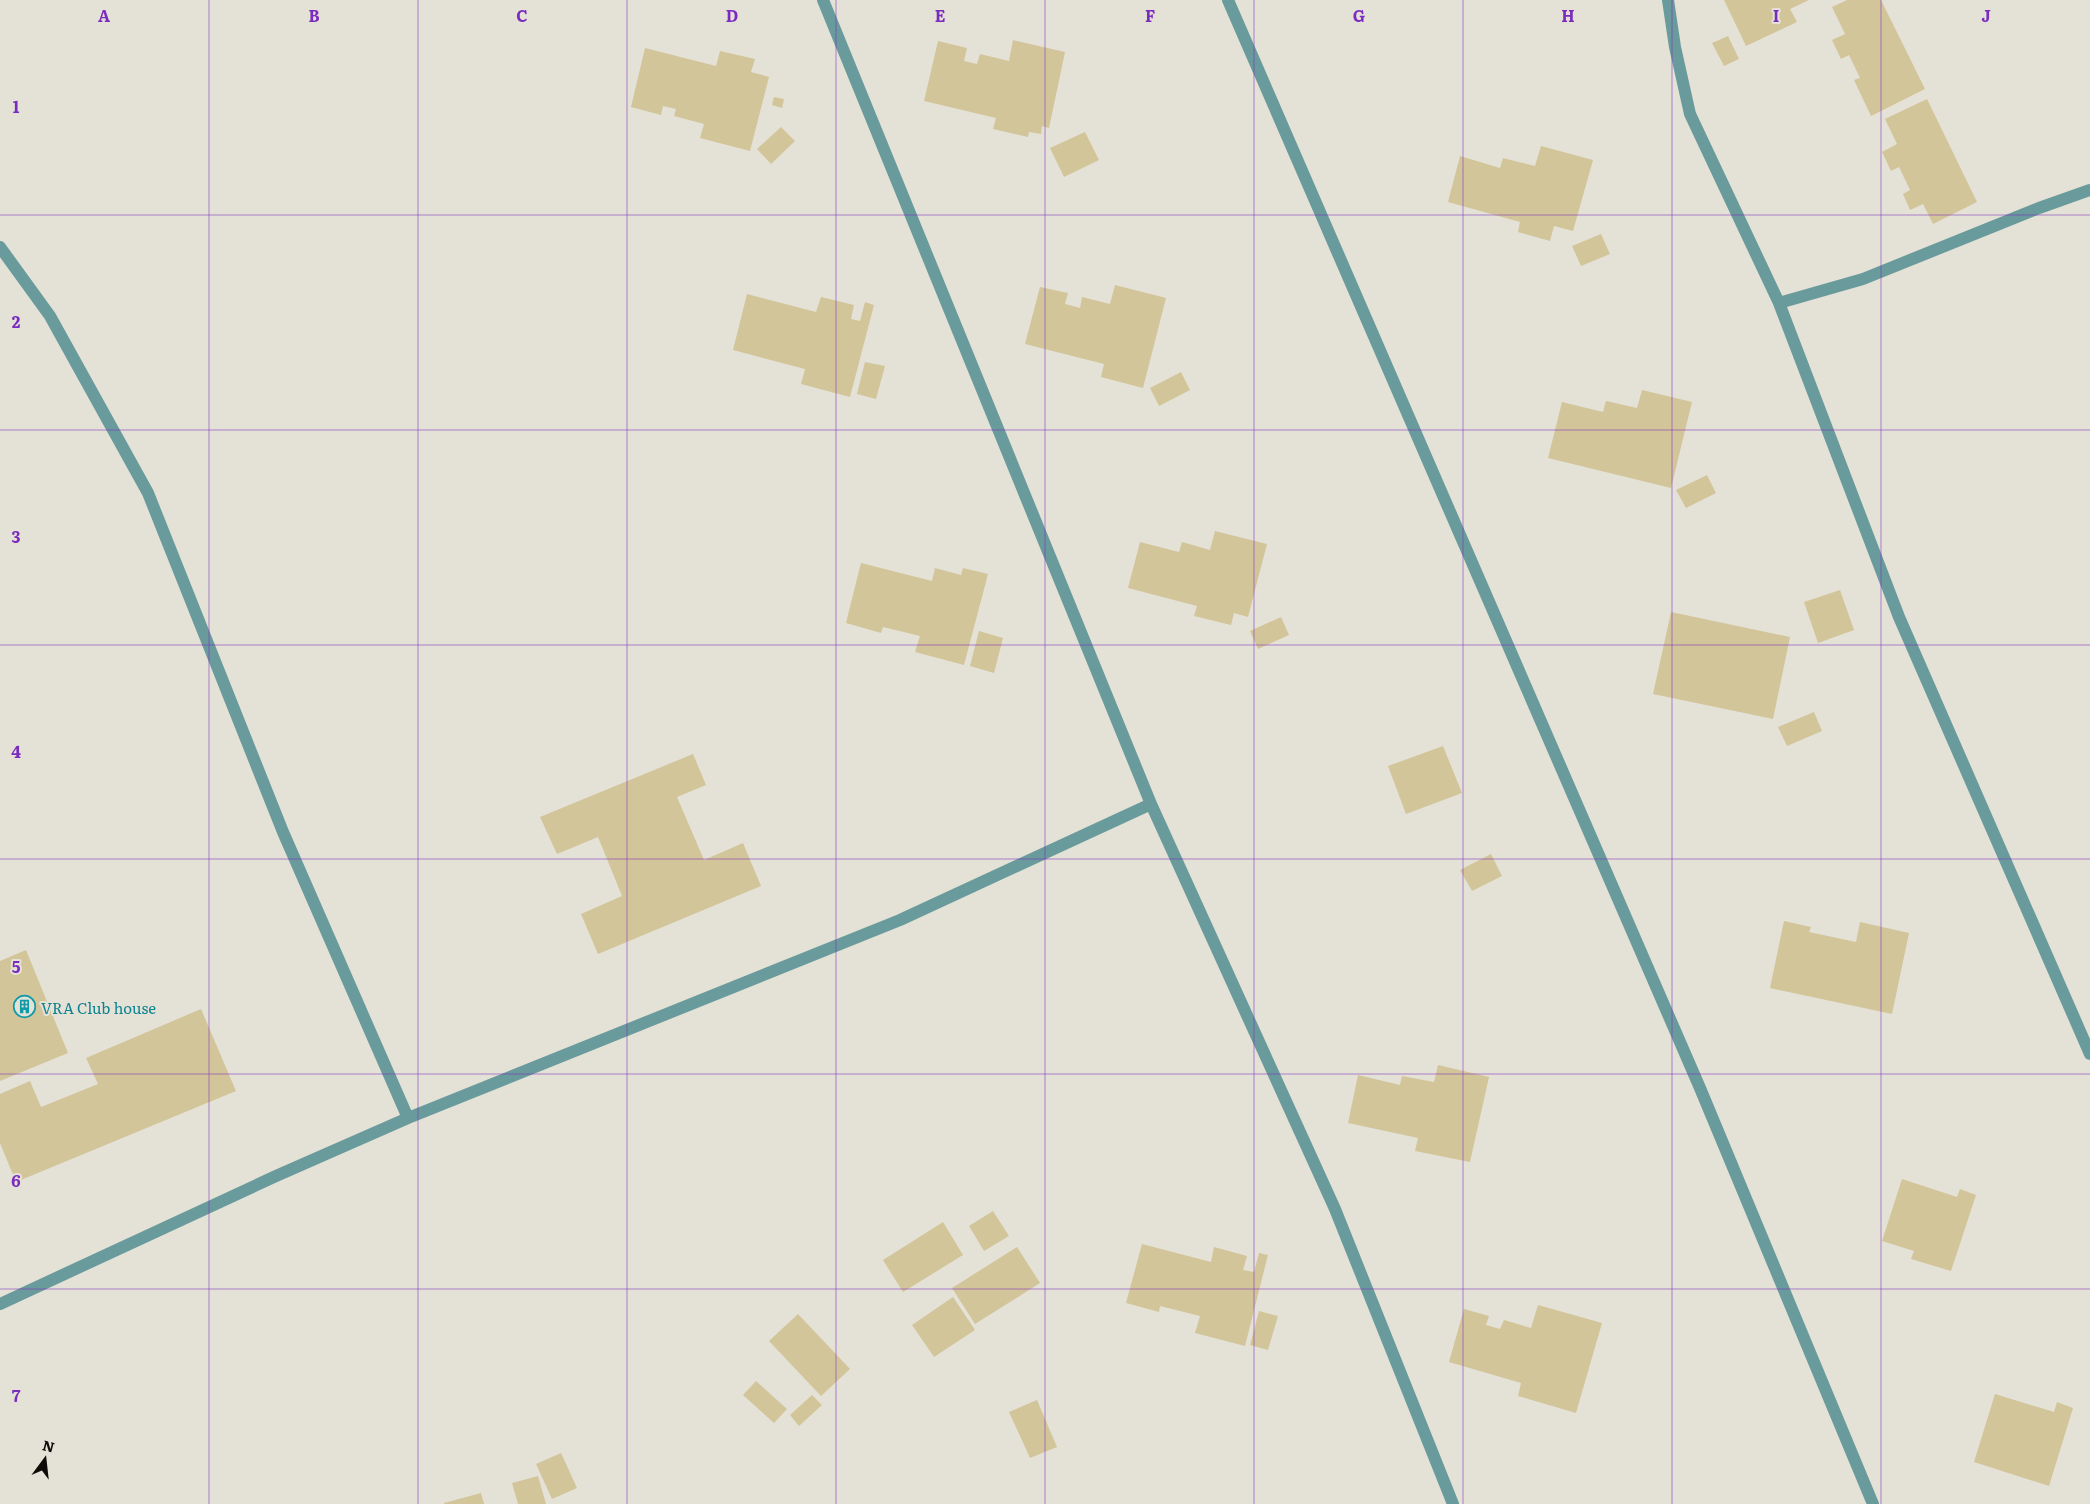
<svg xmlns="http://www.w3.org/2000/svg" width="2090" height="1504" viewBox="0 0 2090 1504" font-family="Literata,serif">
  <style>
    .building { fill: #d3c59a }
    .lines { fill: none; stroke-linecap: round; stroke-linejoin: round }
    .minor { stroke: #699b9c; stroke-width: 12 }
    .grid { fill: none; stroke: #7b2cbf; stroke-width: 1; stroke-opacity: 0.55 }
    .labels { text-anchor: middle; dominant-baseline: central; stroke-width: 4; stroke-linejoin: round; paint-order: stroke }
    .culture-label { font-size: 15px; fill: #0d838f; stroke: #e4e1d6; text-anchor: start }
    .grid-label { font-size: 16px; text-anchor: middle; font-weight: bold; fill: #7b2cbf; stroke: #e4e1d6; stroke-width: 4; stroke-linejoin: round; paint-order: stroke }
  </style>
  <rect width="100%" height="100%" fill="#e4e1d6"/>
  <path class="building" d="M1724,0H1809L1790,9L1797,22L1746,46Z
    M1847,0H1881L1925,89L1871,116L1854,80L1860,78L1849,55L1841,59L1832,40L1845,34L1832,7Z
    M1728,36L1739,59L1724,66L1712,43Z
    M1013,40L1065,52L1049,128L1042,126L1041,134L1029,132L1028,137L993,129L996,118L924,101L938,41L967,48L964,61L977,64L980,54L1009,61Z
    M645,48L716,66L720,51L755,59L751,72L769,77L750,151L700,138L704,124L674,116L676,109L663,106L661,115L631,107Z
    M774,97L784,99L782,108L772,105Z
    M1927,99L1977,202L1933,224L1923,204L1910,210L1903,194L1910,190L1899,167L1891,171L1882,152L1897,144L1885,119Z
    M781,127L795,141L771,164L757,149Z
    M1085,132L1099,160L1064,177L1050,148Z
    M1541,146L1593,160L1573,231L1554,226L1550,241L1518,232L1520,222L1448,202L1460,156L1500,168L1503,158L1535,166Z
    M1601,234L1610,254L1581,266L1572,246Z
    M1115,285L1166,298L1143,388L1101,377L1104,364L1025,344L1040,287L1068,293L1065,304L1080,308L1082,297L1110,304Z
    M747,294L816,312L821,297L854,305L851,319L860,321L865,302L874,305L850,397L801,384L805,369L733,350Z
    M865,362L885,366L876,399L857,394Z
    M1181,372L1190,390L1159,406L1150,388Z
    M1642,390L1692,402L1671,488L1548,458L1562,402L1603,412L1606,401L1637,408Z
    M1707,475L1716,493L1686,508L1676,490Z
    M1215,531L1267,544L1248,617L1234,613L1231,625L1194,616L1197,606L1128,588L1140,542L1179,552L1182,542L1210,550Z
    M861,563L932,581L935,568L961,575L963,568L988,574L964,665L915,652L920,636L883,627L881,633L846,623Z
    M1840,590L1854,630L1818,643L1804,602Z
    M1671,612L1790,637L1773,719L1653,694Z
    M1281,617L1289,635L1258,649L1250,631Z
    M979,631L1003,638L994,673L970,666Z
    M1814,712L1822,731L1787,746L1778,727Z
    M1443,746L1462,793L1406,814L1388,766Z
    M693,754L706,785L677,797L704,860L743,843L761,886L598,954L581,914L622,896L598,837L557,854L540,817Z
    M1491,854L1502,876L1472,891L1460,870Z
    M1784,921L1811,927L1809,932L1856,942L1860,922L1909,933L1892,1014L1770,988Z
    M26,950L68,1053L0,1081V961Z
    M201,1009L236,1091L16,1182L0,1143V1094L30,1081L41,1107L98,1084L86,1058Z
    M1438,1065L1489,1077L1470,1162L1415,1151L1418,1138L1348,1123L1358,1075L1400,1085L1402,1076L1434,1082Z
    M1902,1179L1957,1197L1960,1189L1976,1195L1951,1271L1911,1259L1914,1251L1882,1241Z
    M993,1211L1009,1236L984,1251L969,1226Z
    M943,1222L963,1255L903,1292L883,1260Z
    M1142,1244L1211,1262L1214,1247L1247,1256L1243,1270L1254,1272L1259,1253L1268,1255L1245,1346L1195,1333L1200,1316L1160,1306L1159,1312L1126,1303Z
    M1017,1247L1040,1283L975,1324L952,1288Z
    M953,1297L975,1330L934,1357L912,1325Z
    M1538,1305L1602,1323L1576,1413L1518,1396L1521,1383L1449,1362L1464,1309L1489,1316L1486,1325L1500,1329L1504,1320L1531,1328Z
    M1259,1311L1278,1316L1268,1350L1250,1345Z
    M798,1314L850,1369L821,1396L769,1341Z
    M756,1381L787,1409L774,1423L743,1395Z
    M1995,1394L2054,1412L2057,1402L2073,1408L2049,1486L1974,1462Z
    M812,1395L822,1405L799,1426L790,1415Z
    M1037,1400L1057,1447L1030,1458L1009,1412Z
    M561,1453L577,1488L552,1499L536,1464Z
    M538,1476L546,1504H518L512,1483Z
    M481,1493L484,1504H444V1503Z"/>
  <g class="lines">
    <path class="minor" d="M823,0L1151,804L1335,1209L1453,1504
      M1228,0L1700,1088L1873,1504
      M1668,0L1675,47L1690,114L1779,303L1899,617L2090,1054
      M0,247L50,316L148,493L283,832L408,1118
      M1779,303L1863,279L2039,208L2090,190
      M0,1304L276,1176L408,1118L900,920L1151,804"/>
  </g>
  <path class="grid" d="M209,0V1504M418,0V1504M627,0V1504M836,0V1504M1045,0V1504M1254,0V1504M1463,0V1504M1672,0V1504M1881,0V1504M0,215H2090M0,430H2090M0,645H2090M0,859H2090M0,1074H2090M0,1289H2090"/>
  <defs>
    <symbol id="building-ring" viewBox="-11 -11 22 22"><circle r="9.5" fill="#e4e1d6" stroke="#0f9aa8" stroke-width="1.5"/><path d="M-4-6H4V6H1V3H-1V6H-4ZM-2.5-4.3h1.7v1.8h-1.7ZM.8-4.3h1.7v1.8H.8ZM-2.5-1h1.7V.8h-1.7ZM.8-1h1.7V.8H.8Z" fill="#0f9aa8"/></symbol>
  </defs>
  <g fill-rule="evenodd">
    <use href="#building-ring" x="12" y="994" width="25" height="25"/>
  </g>
  <g class="labels">
    <g class="culture-label">
      <text x="41" y="1007">VRA Club house</text>
    </g>
  </g>
  <g class="grid-label">
    <text x="104" y="22">A</text>
    <text x="314" y="22">B</text>
    <text x="522" y="22">C</text>
    <text x="732" y="22">D</text>
    <text x="940" y="22">E</text>
    <text x="1150" y="22">F</text>
    <text x="1359" y="22">G</text>
    <text x="1568" y="22">H</text>
    <text x="1776" y="22">I</text>
    <text x="1986" y="22">J</text>
    <text x="16" y="113">1</text>
    <text x="16" y="328">2</text>
    <text x="16" y="543">3</text>
    <text x="16" y="758">4</text>
    <text x="16" y="973">5</text>
    <text x="16" y="1187">6</text>
    <text x="16" y="1402">7</text>
  </g>
  <g transform="translate(45 1459) rotate(15)" stroke="#e4e1d6" stroke-width="4" paint-order="stroke">
  <path d="M0-4L9 19L0 12L-9 19Z" fill="#0d0c08"/>
  <text y="-8" font-size="14" font-weight="bold" text-anchor="middle" fill="#0d0c08">N</text>
  </g>
</svg>
